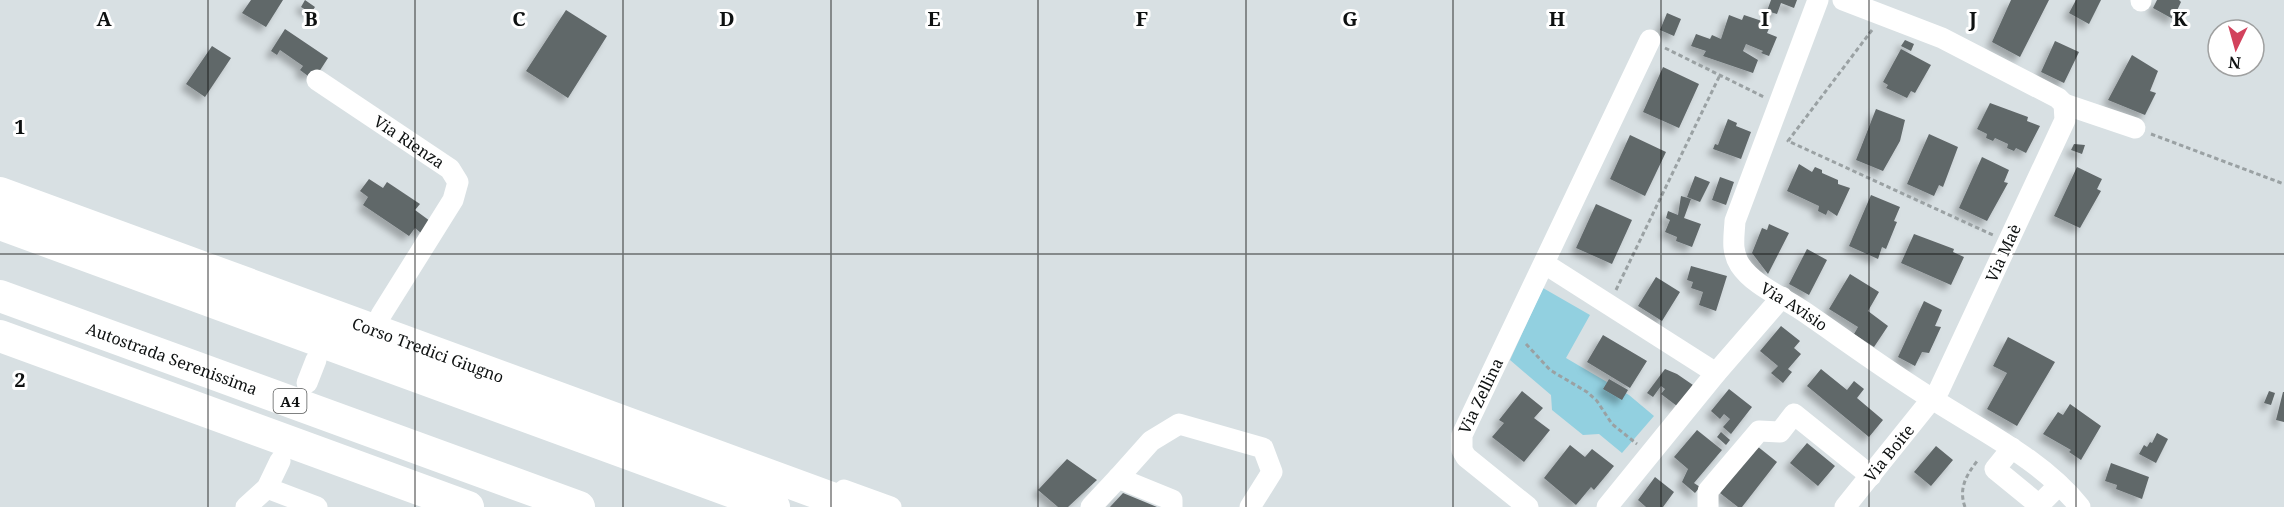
<svg xmlns="http://www.w3.org/2000/svg" width="2284" height="507" viewBox="0 0 2284 507" font-family="'Noto Serif',serif">
  <style>
    .green { fill: #92d0e0 }
    .building { fill: #606769; filter: url(#shadow) }
    .lines { fill: none; stroke-linecap: round; stroke-linejoin: round }
    .path { stroke: #9aa1a3; stroke-width: 3; stroke-dasharray: 4.5 3; stroke-linecap: butt }
    .minor { stroke: #fff; stroke-width: 21 }
    .highway { stroke: #fff; stroke-width: 32 }
    .grid { fill: none; stroke: #0e1111; stroke-width: 1.5; stroke-opacity: 0.55 }
    .labels { text-anchor: middle; dominant-baseline: central; stroke-width: 6; stroke-linejoin: round; paint-order: stroke }
    .shield { fill: #fff; stroke: #565858; stroke-width: 1.5 }
    .shield-label { font-size: 15px; font-weight: bold; fill: #0e1111 }
    .street-label { font-size: 16px; fill: #0e1111; stroke: #fff }
    .grid-label { font-size: 20px; text-anchor: middle; font-weight: bold; fill: #0e1111; stroke: #fff; stroke-width: 6; stroke-linejoin: round; paint-order: stroke }
  </style>
  <defs>
    <filter id="shadow"><feDropShadow dx="-5.5" dy="5.5" stdDeviation="3" flood-color="#0004"/></filter>
  </defs>
  <rect width="100%" height="100%" fill="#d8e0e3"/>
  <path class="green" d="M1543,288L1590,315L1566,358L1629,395L1654,416L1622,453L1599,434L1583,435L1552,410L1551,395L1510,360Z"/>
  <path class="building" d="M251,0H283L266,27L242,13Z
    M305,0L315,7L311,13L301,7Z
    M1771,0H1797L1794,8L1781,3L1777,14L1767,11Z
    M2011,0H2049L2020,57L1992,42Z
    M2076,0H2101L2089,24L2069,13Z
    M2157,0H2179L2181,2L2173,19L2153,8Z
    M566,10L607,36L568,98L526,71Z
    M1667,13L1681,19L1674,36L1660,30Z
    M1729,15L1742,20L1744,15L1771,24L1767,33L1777,37L1769,56L1761,53L1763,51L1746,44L1743,51L1758,60L1753,73L1703,56L1706,51L1691,46L1696,34L1710,39L1712,35L1721,39Z
    M285,29L328,58L317,75L311,71L308,76L300,70L303,66L280,50L277,55L271,51Z
    M1905,40L1914,44L1911,51L1901,46Z
    M2055,41L2079,52L2064,83L2041,72Z
    M212,46L231,58L205,97L186,84Z
    M1901,49L1931,65L1915,93L1911,91L1907,98L1886,88L1888,85L1883,82Z
    M2132,55L2158,71L2150,91L2156,93L2145,115L2108,100Z
    M1663,67L1699,84L1679,128L1643,112Z
    M1990,103L2028,117L2027,121L2040,126L2026,153L2016,148L2014,151L2007,148L2008,144L1995,138L1993,141L1986,138L1987,134L1977,129Z
    M1876,109L1905,120L1900,141L1883,171L1856,160Z
    M1728,119L1737,123L1736,126L1751,132L1741,159L1713,149L1715,144L1718,145Z
    M1929,134L1958,147L1943,187L1939,185L1934,196L1907,184Z
    M1630,135L1666,152L1645,196L1610,179Z
    M2074,144L2085,145L2082,154L2071,150Z
    M1982,157L2009,170L2004,182L2008,183L1987,221L1959,208Z
    M1799,164L1812,172L1815,167L1822,170V173L1838,180V184L1850,188L1837,216L1828,210L1826,215L1818,211L1819,206L1787,191Z
    M2077,167L2102,179L2097,189L2101,191L2080,228L2054,216Z
    M1695,176L1710,182L1700,202L1687,197Z
    M1720,177L1734,182L1726,205L1712,200Z
    M369,179L383,188L387,182L420,204L415,210L430,221L421,233L415,228L409,236L363,205L368,197L360,191Z
    M1871,195L1900,207L1894,221L1897,222L1886,249L1882,247L1878,259L1849,246Z
    M1681,196L1691,199L1684,218L1701,224L1692,247L1676,241L1677,237L1665,232L1670,220L1666,218L1668,211L1678,215Z
    M1596,204L1632,220L1612,264L1576,248Z
    M1769,224L1789,233L1768,274L1752,253L1762,228L1767,230Z
    M1914,234L1954,249L1953,252L1964,257L1951,285L1901,263Z
    M1807,249L1827,260L1809,295L1789,284Z
    M1691,266L1727,276L1716,311L1699,305L1703,292L1691,288L1693,282L1687,280Z
    M1850,274L1879,292L1868,311L1888,326L1874,347L1854,334L1858,327L1829,309Z
    M1656,277L1680,292L1662,321L1638,306Z
    M1924,301L1942,310L1935,326L1941,327L1929,353L1922,352L1915,366L1898,357Z
    M1781,326L1800,341L1794,348L1801,354L1788,369L1792,372L1783,383L1771,373L1778,366L1760,351Z
    M1603,335L1647,361L1630,388L1587,362Z
    M2008,337L2055,362L2017,426L1987,409L2007,373L1993,366Z
    M1665,369L1677,374L1693,385L1677,406L1661,394L1665,389L1661,386L1653,397L1647,393Z
    M1821,369L1847,390L1854,381L1864,389L1857,398L1883,420L1869,437L1807,386Z
    M1609,379L1628,390L1622,400L1603,389Z
    M1729,389L1752,407L1731,434L1723,427L1730,419L1724,414L1720,419L1711,411Z
    M1522,391L1543,408L1534,418L1550,430L1524,462L1492,437L1504,423L1499,420Z
    M2269,391L2275,393L2271,405L2264,403Z
    M2283,392H2284V422L2276,420Z
    M2070,404L2101,426L2081,460L2069,452L2071,450L2043,434L2058,412L2063,415Z
    M1697,430L1722,450L1694,483L1700,487L1695,493L1682,482L1688,469L1674,457Z
    M1721,432L1730,440L1726,445L1717,437Z
    M2157,433L2168,439L2156,463L2139,454L2144,445L2147,447L2150,442L2152,443Z
    M1807,443L1835,466L1818,486L1790,463Z
    M1570,445L1585,457L1592,449L1614,466L1594,490L1591,487L1576,505L1544,478Z
    M1757,446L1777,462L1742,507H1738L1720,493Z
    M1936,446L1953,460L1931,486L1914,472Z
    M1067,459L1097,480L1068,507H1058L1038,490Z
    M2111,463L2149,477L2142,499L2116,489L2117,485L2105,481Z
    M1655,477L1674,492L1663,507H1646L1638,500Z
    M1123,493L1157,507H1110Z"/>
  <g class="lines">
    <path class="path" d="M1872,30L1788,141L1993,235
      M1665,48L1764,97
      M2151,134L2284,184
      M1616,290L1720,75
      M1526,344L1550,370L1587,392L1597,401L1612,424L1637,444
      M1965,507C1958,488 1967,474 1978,460"/>
    <g class="minor">
      <path id="s1" d="M1818,0L1735,221C1734,238 1731,251 1740,265C1754,286 1785,298 1806,313C1848,342 1890,373 1934,400C1984,432 2042,460 2080,507"/>
      <path d="M1843,0L1942,38L2058,98L2064,104L2065,120L1939,390L1845,507"/>
      <path d="M2141,1V0"/>
      <path id="s2" d="M317,80L450,169L458,182L453,200L381,315"/>
      <path d="M2064,104L2135,128"/>
      <path d="M1545,264L1716,373"/>
      <path d="M307,383L316,360"/>
      <path d="M2012,448L1995,469L2039,505L2059,485"/>
      <path d="M1118,478L1151,441L1179,424L1263,448L1272,472L1250,507"/>
      <path d="M267,488L317,507"/>
      <path d="M844,490L891,507"/>
      <path d="M246,507L267,488L280,461"/>
      <path d="M1091,507L1118,478L1172,500V507"/>
      <path id="s3" d="M1528,507L1466,457L1462,450V435L1650,40"/>
      <path d="M1607,507L1716,373L1782,297"/>
      <path d="M1708,507V491L1759,431L1780,432L1794,414L1871,476"/>
    </g>
    <g class="highway">
      <path id="s4" d="M0,193L856,507"/>
      <path d="M0,224L774,507"/>
      <path id="s5" d="M0,296L579,507"/>
      <path d="M0,336L468,507"/>
    </g>
  </g>
  <path class="grid" d="M208,0V507M415,0V507M623,0V507M831,0V507M1038,0V507M1246,0V507M1453,0V507M1661,0V507M1869,0V507M2076,0V507M0,254H2284"/>
  <g class="labels">
    <rect class="shield" x="273.5" y="389" width="33" height="24" rx="4.5"/>
    <g class="shield-label">
      <text x="290" y="401">A4</text>
    </g>
    <g class="street-label">
      <text stroke="none"><textPath href="#s2" startOffset="111">Via Rienza</textPath></text>
      <text transform="translate(2003 253) rotate(-65)">Via Maè</text>
      <text stroke="none"><textPath href="#s1" startOffset="350">Via Avisio</textPath></text>
      <text stroke="none"><textPath href="#s4" startOffset="456">Corso Tredici Giugno</textPath></text>
      <text stroke="none"><textPath href="#s5" startOffset="183">Autostrada Serenissima</textPath></text>
      <text stroke="none"><textPath href="#s3" startOffset="146">Via Zellina</textPath></text>
      <text transform="translate(1889 453) rotate(-51)">Via Boite</text>
    </g>
  </g>
  <g class="grid-label">
    <text x="104" y="26">A</text>
    <text x="311" y="26">B</text>
    <text x="519" y="26">C</text>
    <text x="727" y="26">D</text>
    <text x="934" y="26">E</text>
    <text x="1142" y="26">F</text>
    <text x="1350" y="26">G</text>
    <text x="1557" y="26">H</text>
    <text x="1765" y="26">I</text>
    <text x="1973" y="26">J</text>
    <text x="2180" y="26">K</text>
    <text x="20" y="134">1</text>
    <text x="20" y="387">2</text>
  </g>
  <g transform="translate(2236 48) rotate(185)"><circle r="28" fill="#ffffff" stroke="#9fa0a0" stroke-width="1.5"/>
  <path d="M0-4.5L10 22L0 15L-10 22Z" fill="#d2425c"/>
  <text y="-9" font-size="16" font-weight="bold" text-anchor="middle" fill="#0e1111">N</text>
  </g>
</svg>
